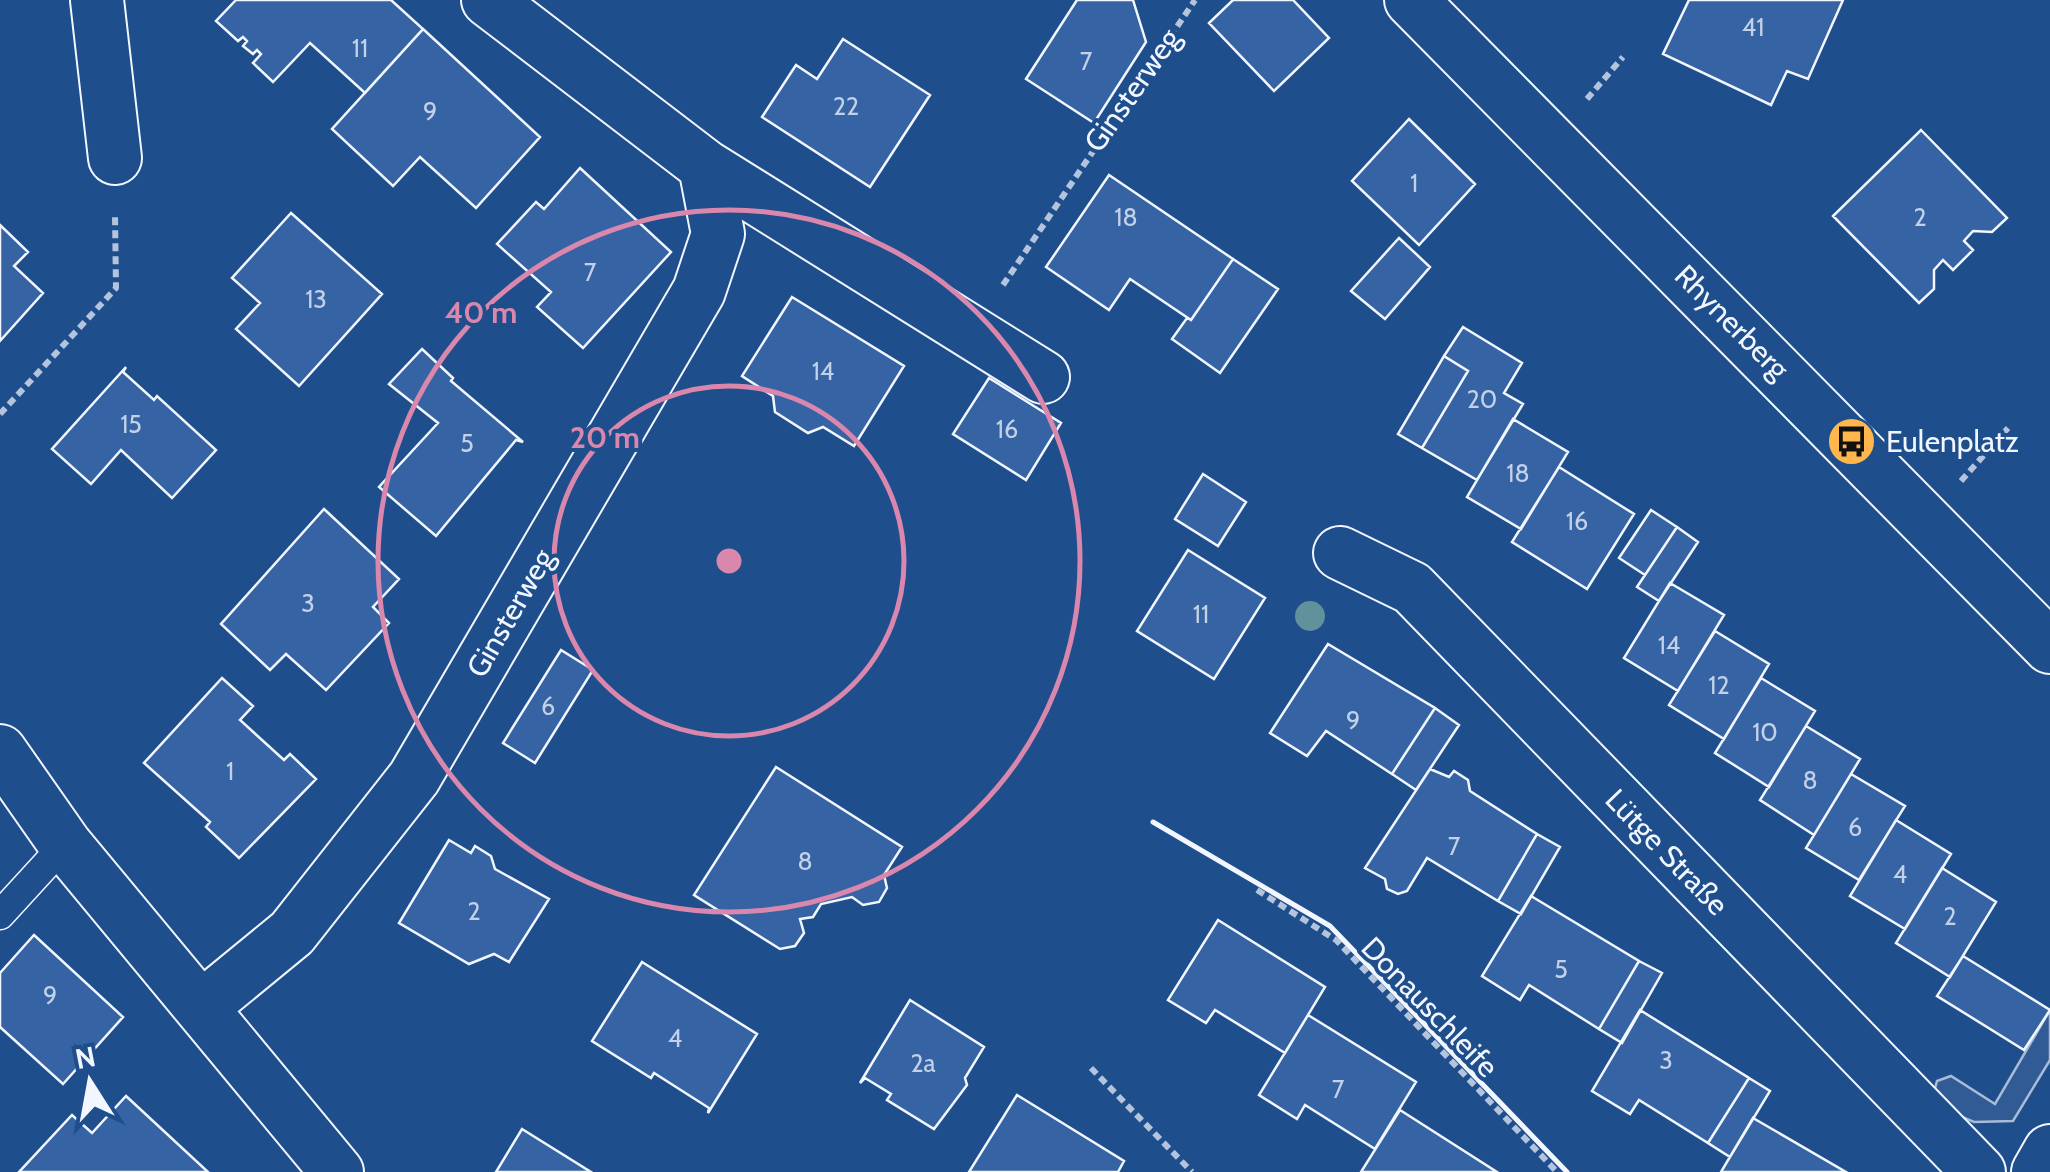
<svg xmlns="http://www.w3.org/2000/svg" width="2050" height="1172" viewBox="0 0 2050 1172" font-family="Cabin,sans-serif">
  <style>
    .built { fill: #305b95; stroke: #a8bbd7; stroke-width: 2.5 }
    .building { fill: #3563a3; stroke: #f2f6ff; stroke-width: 2.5 }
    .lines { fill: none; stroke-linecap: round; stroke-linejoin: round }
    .lane-casing { stroke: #f2f6ff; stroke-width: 31 }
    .street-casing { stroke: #f2f6ff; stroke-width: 56 }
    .path { stroke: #b3c4dc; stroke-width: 6; stroke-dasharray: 8 5; stroke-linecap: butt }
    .lane { stroke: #1f4e8c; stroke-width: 28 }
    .street { stroke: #1f4e8c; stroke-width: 52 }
    .wall { stroke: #f2f6ff; stroke-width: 5 }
    .tree { fill: #61919a }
    .ring { fill: none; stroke: #da87ad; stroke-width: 5 }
    .labels { text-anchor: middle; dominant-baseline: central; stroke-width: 8; stroke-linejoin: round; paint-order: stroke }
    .number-label { font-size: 25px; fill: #c3d1e8 }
    .street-label { font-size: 30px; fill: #f2f6ff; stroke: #1f4e8c }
    .poi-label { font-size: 30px; fill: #f2f6ff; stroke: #1f4e8c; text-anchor: start }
    .centre { fill: #da87ad; stroke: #1f4e8c; stroke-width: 5 }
    .ring-label { font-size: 30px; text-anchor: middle; font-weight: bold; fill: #da87ad; stroke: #1f4e8c; stroke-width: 8; stroke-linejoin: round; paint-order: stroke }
  </style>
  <rect width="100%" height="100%" fill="#1f4e8c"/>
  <path class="built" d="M2050,1010V1060L2013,1121L1974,1122L1955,1114L1934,1092L1937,1081L1951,1076L1995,1104Z"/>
  <path class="building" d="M236,0H391L423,29L365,93L310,43L273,82L253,63L261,54L257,50L253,54L243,46L247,41L243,37L238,41L216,21Z
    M1077,0H1133L1146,42L1094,123L1026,79Z
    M1233,0H1293L1329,38L1274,91L1209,23Z
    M1689,0H1843L1808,79L1787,71L1771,105L1663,54Z
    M423,29L540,137L476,208L420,157L393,186L332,129Z
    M843,39L930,95L870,187L762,117L796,65L817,79Z
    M1409,119L1475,184L1419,245L1352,181Z
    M1921,130L2007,218L1992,232L1973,231L1964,241L1973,250L1953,270L1943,260L1934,270V289L1919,303L1833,216Z
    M580,168L671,252L583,348L537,307L551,292L497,244L536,202L544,209Z
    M1109,175L1233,259L1191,320L1130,279L1109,310L1046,267Z
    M291,213L382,294L299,386L236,329L260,303L232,278Z
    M0,225L28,252L14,266L43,293L0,341Z
    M1399,238L1430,267L1385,319L1351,291Z
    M1233,259L1278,289L1220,373L1172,339L1187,318L1191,320Z
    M792,297L904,366L854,446L823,427L808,433L775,412L773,396L742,376Z
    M1463,327L1522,363L1504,393L1523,404L1477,480L1422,448L1468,371L1444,356Z
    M422,349L453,378L451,381L523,442L516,440L436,536L379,487L438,423L389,384Z
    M1444,356L1468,371L1422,448L1398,434Z
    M126,367L123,372L154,400L157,396L216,450L172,498L121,450L91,484L52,449Z
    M989,378L1061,423L1026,480L953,434Z
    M1513,419L1568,452L1521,529L1467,497Z
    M1559,467L1634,514L1587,589L1512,542Z
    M1203,474L1246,502L1218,546L1175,519Z
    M324,509L399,579L373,607L389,623L326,690L286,654L270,670L221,624Z
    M1651,510L1677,527L1645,575L1619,558Z
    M1677,527L1698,542L1659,601L1637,587Z
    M1188,550L1265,598L1214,679L1137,631Z
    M1670,583L1724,615L1678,691L1624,658Z
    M1715,631L1769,664L1724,739L1669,705Z
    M1328,644L1435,708L1392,774L1326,731L1307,756L1270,733Z
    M561,650L593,670L535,763L503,743Z
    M222,678L253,706L240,720L284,760L290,754L316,779L239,858L206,827L210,822L144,763Z
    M1761,678L1815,711L1769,787L1715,753Z
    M1435,708L1459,725L1416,790L1392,774Z
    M1806,726L1860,759L1814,835L1760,800Z
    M776,767L902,847L884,875L887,888L879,902L863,905L852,897L821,904L813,917L800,919L804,933L795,946L780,949L694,895Z
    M1430,769L1449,777L1454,771L1468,780L1470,791L1537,834L1498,901L1427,858L1407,891L1398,894L1387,889L1385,879L1365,868Z
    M1851,774L1905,806L1859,880L1806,848Z
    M1896,820L1951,854L1905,929L1850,896Z
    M1537,834L1560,847L1521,914L1498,901Z
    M449,840L471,853L475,846L491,856L495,869L549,899L509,962L494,954L469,964L399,923Z
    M1942,868L1996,902L1950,977L1896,943Z
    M1531,896L1639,961L1599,1029L1529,985L1520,1000L1482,976Z
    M1218,920L1325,987L1285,1053L1215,1010L1206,1023L1168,1000Z
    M34,935L123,1017L63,1084L0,1027V973Z
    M1963,956L2050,1010L2024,1050L1937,996Z
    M1639,961L1662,973L1622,1043L1599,1029Z
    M642,962L757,1034L708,1113L709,1108L654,1073L651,1078L592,1041Z
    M910,1000L984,1047L965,1078L967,1085L934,1129L887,1100L891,1094L865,1078L860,1083Z
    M1640,1010L1749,1078L1708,1143L1639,1100L1630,1114L1592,1091Z
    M1308,1015L1416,1082L1375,1149L1305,1105L1297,1119L1259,1095Z
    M1749,1078L1770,1091L1730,1157L1708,1143Z
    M1017,1095L1124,1161L1118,1172H969Z
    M126,1096L208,1172H19L72,1115L92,1133Z
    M1400,1110L1497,1172H1361Z
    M1753,1118L1846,1172H1721Z
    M522,1129L591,1172H496Z"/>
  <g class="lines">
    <defs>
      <path id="lane" d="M0,915L65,844"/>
      <path id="street" d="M97,0L115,158
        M1411,0L2050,647
        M705,166L1043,377
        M1340,553L1412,588L1979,1172
        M0,751L65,844L337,1172
        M203,1006L292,933L414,778L699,291L718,234L705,166L488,0
        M2038,1172L2050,1151"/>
    </defs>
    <use href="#lane" class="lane-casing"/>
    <use href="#street" class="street-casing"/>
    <path class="path" d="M1587,99L1623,57
      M1003,285L1195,0
      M0,414L116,288L115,215
      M1961,481L2008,428
      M1257,890L1336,940L1557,1172
      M1091,1068L1192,1172"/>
    <use href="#lane" class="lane"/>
    <use href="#street" class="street"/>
    <path class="wall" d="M1153,822L1330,926L1567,1172"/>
  </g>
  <circle class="tree" cx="1310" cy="616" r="15"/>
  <g class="ring">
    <circle cx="729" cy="561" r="175"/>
    <circle cx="729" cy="561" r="351"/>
  </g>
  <defs>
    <symbol id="bus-disc" viewBox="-11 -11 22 22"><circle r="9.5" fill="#ffb74d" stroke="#1f4e8c"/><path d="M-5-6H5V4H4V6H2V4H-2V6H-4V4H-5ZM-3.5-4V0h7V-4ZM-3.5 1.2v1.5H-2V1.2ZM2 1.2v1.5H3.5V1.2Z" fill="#111"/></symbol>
  </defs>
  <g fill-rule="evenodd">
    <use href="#bus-disc" x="1824" y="414" width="55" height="55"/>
  </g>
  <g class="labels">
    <g class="number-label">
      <text x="1753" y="27">41</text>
      <text x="360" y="48">11</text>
      <text x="1086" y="61">7</text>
      <text x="846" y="106">22</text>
      <text x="430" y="111">9</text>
      <text x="1414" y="183">1</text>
      <text x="1126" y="217">18</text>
      <text x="1920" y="217">2</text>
      <text x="590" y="272">7</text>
      <text x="316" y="299">13</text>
      <text x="823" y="371">14</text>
      <text x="1482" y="399">20</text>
      <text x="131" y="424">15</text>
      <text x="1007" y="429">16</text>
      <text x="467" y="443">5</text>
      <text x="1518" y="473">18</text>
      <text x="1577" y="521">16</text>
      <text x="308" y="603">3</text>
      <text x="1201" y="614">11</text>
      <text x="1669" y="645">14</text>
      <text x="1719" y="685">12</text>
      <text x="548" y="706">6</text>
      <text x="1353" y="720">9</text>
      <text x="1765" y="732">10</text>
      <text x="230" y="771">1</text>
      <text x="1810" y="780">8</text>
      <text x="1855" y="827">6</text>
      <text x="1454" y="846">7</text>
      <text x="805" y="861">8</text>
      <text x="1900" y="874">4</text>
      <text x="474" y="911">2</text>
      <text x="1950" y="916">2</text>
      <text x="1561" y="969">5</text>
      <text x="50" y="995">9</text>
      <text x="675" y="1038">4</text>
      <text x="1666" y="1060">3</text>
      <text x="923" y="1063">2a</text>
      <text x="1338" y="1089">7</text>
    </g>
    <g class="street-label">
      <text transform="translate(1132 90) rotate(-55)">Ginsterweg</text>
      <text transform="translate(1732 322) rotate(45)">Rhynerberg</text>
      <text transform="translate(510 613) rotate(-60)">Ginsterweg</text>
      <text transform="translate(1667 852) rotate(46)">Lütge Straße</text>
      <text transform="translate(1430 1007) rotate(46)">Donauschleife</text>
    </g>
    <g class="poi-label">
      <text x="1886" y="441">Eulenplatz</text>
    </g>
  </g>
  <circle cx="729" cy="561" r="15" class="centre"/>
  <g class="ring-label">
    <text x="481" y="323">40 m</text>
    <text x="605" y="448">20 m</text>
  </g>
  <g transform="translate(90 1082) rotate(349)" stroke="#1f4e8c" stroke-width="8" paint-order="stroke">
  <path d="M0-8L18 38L0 25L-18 38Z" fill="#f2f6ff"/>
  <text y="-15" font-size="28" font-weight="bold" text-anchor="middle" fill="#f2f6ff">N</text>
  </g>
</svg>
